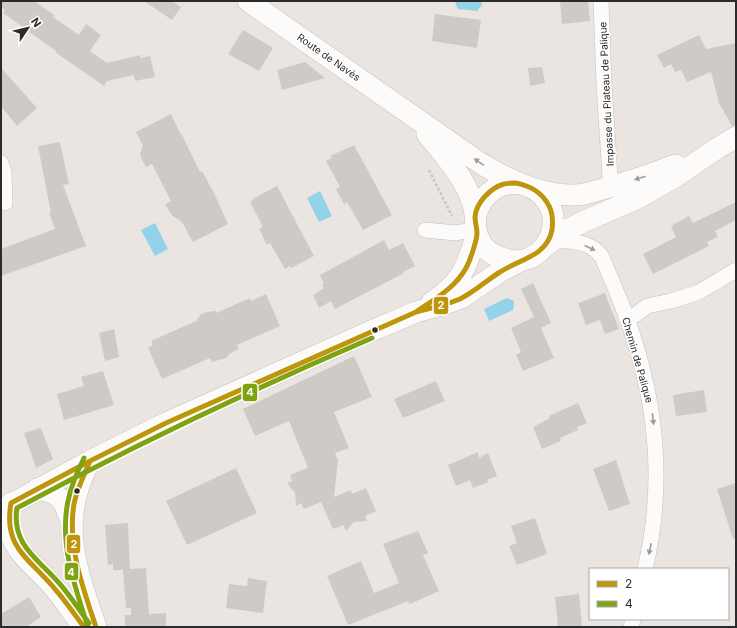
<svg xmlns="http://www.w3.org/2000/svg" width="737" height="628" viewBox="0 0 737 628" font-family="Inter,sans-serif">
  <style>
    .water { fill: #94d2ea }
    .building { fill: #cecbc7 }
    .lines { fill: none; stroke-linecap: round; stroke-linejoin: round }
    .street-casing { stroke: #c3c1c1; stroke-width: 16 }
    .secondary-casing { stroke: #c3c1c1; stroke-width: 22 }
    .path { stroke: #c8c7c7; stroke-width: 2.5; stroke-dasharray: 3 2; stroke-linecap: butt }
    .street { stroke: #fcfbfa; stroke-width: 15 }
    .secondary { stroke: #fcfbfa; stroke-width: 21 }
    .bus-1-casing { stroke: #fff; stroke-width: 8 }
    .bus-2-casing { stroke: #fff; stroke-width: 8 }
    .bus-1 { stroke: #be960d; stroke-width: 5 }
    .bus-2 { stroke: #80a314; stroke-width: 5 }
    .oneway { fill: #9e9d9d }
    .bus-dot { fill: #2b2b2b; stroke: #fff; stroke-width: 1.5 }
    .labels { text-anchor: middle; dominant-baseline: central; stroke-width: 3; stroke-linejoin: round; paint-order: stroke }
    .street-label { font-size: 10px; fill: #2b2b2b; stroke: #fff }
    .line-badge { stroke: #fff; stroke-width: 1.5 }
    .badge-label { font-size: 11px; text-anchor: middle; font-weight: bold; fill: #fff }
  </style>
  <rect width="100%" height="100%" fill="#eae5e0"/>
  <path class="water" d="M455,1H481L482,5L477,11L458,9L456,5Z
    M320,191L332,216L319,222L307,198Z
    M155,223L168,249L155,256L141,230Z
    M507,298L514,301V304L513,310L489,321L484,309Z"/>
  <path class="building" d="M1,1H34L54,15L53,17L79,35L86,24L101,35L90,51L107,63L140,55V58L150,56L155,77L135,81L134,75L107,81L104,86L55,52L56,51L3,13L5,10L1,7Z
    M144,1H172L181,7L172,20Z
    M560,1H588L590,21L562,24Z
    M435,14L481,20L477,48L432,41Z
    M243,30L273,48L259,71L228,54Z
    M699,35L706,49L736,43V125L732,126L719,103L711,72L687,82L681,70L675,72L671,64L664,68L657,55Z
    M305,62L325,78L282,90L277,70Z
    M542,67L545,83L530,86L528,68Z
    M1,68L37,108L17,126L1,106Z
    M171,114L181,135H182L200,172L202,171L214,193L228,224L193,242L182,222L173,216L169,211L165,204L171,201L152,164L146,167L142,160L140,153L143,146L136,132Z
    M60,142L69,184L63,185L86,246L1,276V249L55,229L49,213H51L38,146Z
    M354,145L392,215L363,230L347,202L344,204L336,189L340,187L326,161L332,158L330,156Z
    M277,186L314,256L291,268L290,266L285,269L270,243L267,245L259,229L263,227L250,202L254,199V198Z
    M736,202V220L715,231L718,237L707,242L709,246L653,274L643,254L676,237L671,226L689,216L693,223Z
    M384,240L389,250L403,243L415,266L403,272L404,273L335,309L331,301L319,308L313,295L324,288L322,285L324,284L320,275Z
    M533,283L551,323L541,328L554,358L523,371L516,355L521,352L511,328L534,317L521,289Z
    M605,293L619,329L605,334L600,320L586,325L578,303Z
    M266,294L280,326L237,345L239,349L231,353L226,358L212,362L210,358L162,379L148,348L153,345L151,341L196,321L201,314L206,312L216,311V313L250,298L251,301Z
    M114,329L119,357L105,361L99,333Z
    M354,356L372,397L334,412L349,448L335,453L338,460L334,497L351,490L352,494L366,488L376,511L365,516L367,521L354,522L346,531L343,525L333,529L321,502L304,509L301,503L296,506L295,493L287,483L292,481L290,475L308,468L289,421L255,436L243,409Z
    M103,371L114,405L64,420L57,394L84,386L81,377Z
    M436,381L445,401L403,418L394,399Z
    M704,390L707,412L676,416L673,395Z
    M578,403L587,423L577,427L578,430L560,438L561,441L542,449L533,427L550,418L549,416Z
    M41,428L53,459L36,468L24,433Z
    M478,452L479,458L488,453L497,476L487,480L488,482L473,488L470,480L456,486L448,465Z
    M616,460L630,504L609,511L593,469Z
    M236,468L257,513L187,545L166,501Z
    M736,483V538L733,539L717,489Z
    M535,518L547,554L517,565L509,546L517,543L511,526Z
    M128,523L130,569L146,568L149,614L166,613V627H125V615H131V608H126L123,570H113V564L108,565L105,525Z
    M418,531L428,553L423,555L439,591L410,604L408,601L348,625L327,576L361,561L374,593L399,583L383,544Z
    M248,578L267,581L263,613L226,608L229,584L247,586Z
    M579,594L582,627H558L555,597Z
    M29,597L41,617L26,627H1V614Z"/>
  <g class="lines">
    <defs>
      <path id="street" d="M601,1L604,84L610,177L613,186
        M1,163L4,172L5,203
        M425,230L456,233L476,229
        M552,241C569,240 592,242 602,257C612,282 624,307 632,333C658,411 664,489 645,569
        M626,318L635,315L647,306L671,301L699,292L736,270
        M631,627L633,619"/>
      <path id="secondary" d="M248,1L480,163C508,180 542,196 575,195C583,195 592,192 599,190C625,183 650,175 675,165
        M427,134C441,151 457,169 467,189C471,197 474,206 475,215C476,220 475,225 476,230C481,253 499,260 520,261
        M475,217C493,157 567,187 551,235C550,239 547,242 545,246
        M432,302C463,282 466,267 477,234
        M90,461C57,521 76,568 96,627
        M37,489C61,492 65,502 72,524
        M11,503C0,542 28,559 50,583C63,597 72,613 84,627
        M1,510L90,461L166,423L369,332L416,312L445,304L461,298L501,271L520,261L530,258L538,253L545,246L565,231L585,221L638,198L675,177L716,149L736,137"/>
    </defs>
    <use href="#street" class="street-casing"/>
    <use href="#secondary" class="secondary-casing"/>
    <path class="path" d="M429,170L452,216"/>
    <use href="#street" class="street"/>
    <use href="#secondary" class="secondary"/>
    <defs>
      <path id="bus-1" d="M516,183C531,186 542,192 549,206C553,213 553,221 552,230C547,256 520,259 500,272C487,280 474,292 460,299C446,305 431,308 416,312C435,299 455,288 466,268C470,261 477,240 477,233C477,228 475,222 475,217C476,203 490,188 504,184C507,183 512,183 516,183Z
        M90,461C84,475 77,489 74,504C67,546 83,588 96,627
        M11,503L90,461L166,423L416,312
        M11,503C3,548 29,558 54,588C65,600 74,614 84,627"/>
      <path id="bus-2" d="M84,458C77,472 71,486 68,501C59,544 75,587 88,627
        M89,623C79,610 70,595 59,583C38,559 11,544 17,508C133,446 251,390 372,338"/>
    </defs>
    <use href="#bus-1" class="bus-1-casing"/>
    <use href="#bus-2" class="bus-2-casing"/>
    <use href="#bus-1" class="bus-1"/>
    <use href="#bus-2" class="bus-2"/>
  </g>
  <defs><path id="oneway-solid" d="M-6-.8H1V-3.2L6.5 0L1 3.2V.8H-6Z"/></defs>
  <g class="oneway">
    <use href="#oneway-solid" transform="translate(479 162) rotate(-146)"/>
    <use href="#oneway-solid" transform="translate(640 178) rotate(162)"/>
    <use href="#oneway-solid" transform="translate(590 248) rotate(25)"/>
    <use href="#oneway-solid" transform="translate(653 419) rotate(83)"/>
    <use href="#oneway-solid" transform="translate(650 549) rotate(102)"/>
  </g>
  <g class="bus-dot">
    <circle cx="375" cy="330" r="3.5"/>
    <circle cx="77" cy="491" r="3.5"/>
  </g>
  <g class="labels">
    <g class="street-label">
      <text transform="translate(329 57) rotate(35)">Route de Navès</text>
      <text transform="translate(606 94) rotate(-93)">Impasse du Plateau de Palique</text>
      <text transform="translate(638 360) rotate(74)">Chemin de Palique</text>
    </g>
  </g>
  <g class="line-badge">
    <rect x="433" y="296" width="16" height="19" rx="4" fill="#be960d"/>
    <rect x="242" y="383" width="16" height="19" rx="4" fill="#80a314"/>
    <rect x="66" y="534" width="15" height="20" rx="4" fill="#be960d"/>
    <rect x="64" y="562" width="15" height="19" rx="4" fill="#80a314"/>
  </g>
  <g class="badge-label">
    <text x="441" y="309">2</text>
    <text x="250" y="396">4</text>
    <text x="74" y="548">2</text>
    <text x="71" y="576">4</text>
  </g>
  <rect width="737" height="628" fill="none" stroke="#2b2b2b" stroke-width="4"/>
  <rect x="589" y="568" width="140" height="52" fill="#ffffff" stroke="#aaaaaa"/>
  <rect x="597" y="581" width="20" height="6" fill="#be960d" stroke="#aaaaaa"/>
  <text x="625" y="588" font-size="12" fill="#2b2b2b">2</text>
  <rect x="597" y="601" width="20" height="6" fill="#80a314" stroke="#aaaaaa"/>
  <text x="625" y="608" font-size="12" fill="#2b2b2b">4</text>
  <g transform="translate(28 28) rotate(55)" stroke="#ffffff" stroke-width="3" paint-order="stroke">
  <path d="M0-3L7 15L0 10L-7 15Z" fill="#2b2b2b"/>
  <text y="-6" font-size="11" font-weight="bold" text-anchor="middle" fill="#2b2b2b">N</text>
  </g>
</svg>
